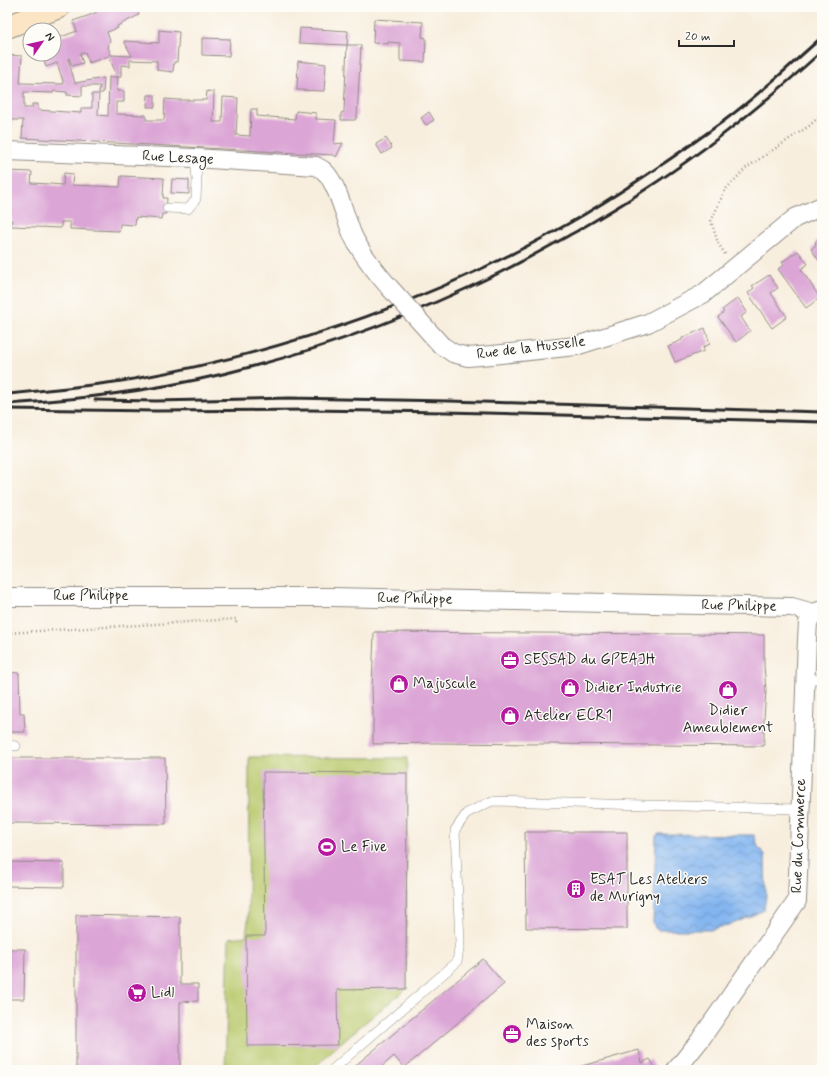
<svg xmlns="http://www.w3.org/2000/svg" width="829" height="1077" viewBox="0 0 829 1077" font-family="Mynerve,sans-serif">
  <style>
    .grass { fill: #b8c86b; stroke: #727a4b }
    .water { fill: url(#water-waves); stroke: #57708e }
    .building { fill: #dba5d6 }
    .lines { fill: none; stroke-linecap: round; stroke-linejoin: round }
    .lane-casing { stroke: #928c84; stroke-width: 10 }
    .street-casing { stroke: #928c84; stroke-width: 20 }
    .secondary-casing { stroke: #928c84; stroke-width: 24 }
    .path { stroke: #928c84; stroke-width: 2.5; stroke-dasharray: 1 3; stroke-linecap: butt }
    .lane { stroke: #fff; stroke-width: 9 }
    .street { stroke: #fff; stroke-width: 18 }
    .secondary { stroke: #fce5c4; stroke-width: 22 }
    .rail { stroke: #2b2b2b; stroke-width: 3 }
    .street-bridge-casing { stroke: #928c84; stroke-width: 20; stroke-linecap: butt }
    .street-bridge { stroke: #fff; stroke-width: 18 }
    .labels { text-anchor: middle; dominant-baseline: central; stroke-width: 3; stroke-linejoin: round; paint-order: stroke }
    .street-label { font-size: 15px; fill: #2b2b2b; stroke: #fdfcf7 }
    .poi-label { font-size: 15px; fill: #2b2b2b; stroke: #fdfcf7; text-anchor: start }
  </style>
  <defs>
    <pattern id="water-waves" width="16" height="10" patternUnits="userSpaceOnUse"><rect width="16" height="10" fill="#83b5f0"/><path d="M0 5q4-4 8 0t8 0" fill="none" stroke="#6b93c3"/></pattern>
  </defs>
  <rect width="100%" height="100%" fill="#fdfcf7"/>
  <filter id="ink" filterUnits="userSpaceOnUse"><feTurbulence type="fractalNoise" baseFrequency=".025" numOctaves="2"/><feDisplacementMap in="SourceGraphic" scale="8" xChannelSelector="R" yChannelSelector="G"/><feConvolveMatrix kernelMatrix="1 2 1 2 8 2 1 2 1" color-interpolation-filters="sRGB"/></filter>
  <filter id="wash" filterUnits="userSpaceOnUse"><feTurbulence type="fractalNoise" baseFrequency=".012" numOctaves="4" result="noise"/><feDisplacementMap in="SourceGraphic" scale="16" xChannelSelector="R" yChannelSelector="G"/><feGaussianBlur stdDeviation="0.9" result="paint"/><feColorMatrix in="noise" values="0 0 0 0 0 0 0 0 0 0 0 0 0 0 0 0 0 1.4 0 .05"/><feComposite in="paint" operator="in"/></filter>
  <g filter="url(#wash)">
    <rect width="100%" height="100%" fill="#f8eede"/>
    <path class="grass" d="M249,757L407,758L406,989L338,1045L312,1070H225L229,938L246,936L248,921Z"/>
    <path class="water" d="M659,834L754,835L759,849L762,850L765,856L766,896L764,910L735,923L710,930H658L655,928L653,923L656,836Z"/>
    <g id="blocks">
      <path class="building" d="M106,7H136L139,15L117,26L118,28L107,32L110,41L108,44L109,46L108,47L111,55L132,56L124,41L159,43V30L179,32L177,62H174L173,72L157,70V61L130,60V66L121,65V77H117L109,56L89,63L85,52L80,54L83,63L72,66L69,58L68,59L75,83L104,78L103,93H99L100,86H82V96L67,95V92L54,91L53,93L24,92V108H32V104H38V110L81,113V108H92V94H99L98,115L108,116L109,77H118L117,91H124V102H116V114L146,115V120H164L165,99L178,100H206L207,91L214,92L213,122H222L223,97L238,98L236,135L250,136L251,109H257V116L295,119L296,111L316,113V119L336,120L334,144L343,143L336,157L334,155L22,138L23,120H12L10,138L7,137V83H12V67H7V55L22,56L20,83L64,84L57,63L46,67L42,54H54V42L62,39L61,37L77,31L73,21L93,14Z
        M374,19L423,22L422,37L426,38L425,62L400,61V43L388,42V44L373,43Z
        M300,28L348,31L347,45L299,43Z
        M202,38L230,39L229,56L202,55Z
        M347,45H361L357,116L355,120H341V113L344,112Z
        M298,61L326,64L324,91L297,90Z
        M148,95H155V107H147Z
        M429,112L434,120L426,125L421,118Z
        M386,138L392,148L382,154L376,144Z
        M7,171L32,172L31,183L50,184L63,185L64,173L73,174L72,185L120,187L121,176L164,178L163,198H167L166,214H162L161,219L136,217L135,225L120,224L119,231L70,229V222H61V228L11,226L12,220H7Z
        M172,179L189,180V194L171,193Z
        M822,237V265L811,249L816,245L815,242Z
        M798,251L808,264L801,269L820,298L806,308L778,269L784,265L782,262Z
        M769,275L778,288L771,293L787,317L772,328L748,293L754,288L752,286Z
        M738,298L747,312L741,317L750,331L736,342L718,317L724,312L722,310Z
        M705,328L710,344L703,347L704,351L675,362L668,346L682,340V338Z
        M374,632L692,634L764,635V665L766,691L764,718V746L434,743L373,744V714L372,689Z
        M7,672L19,673L20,713H24L25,732H7Z
        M7,758H165L166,824L7,823Z
        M263,772L407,773L406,989L337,990L338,1045L247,1046L246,936H265Z
        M525,832H627V929L526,928Z
        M7,862L64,863V887L7,886Z
        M76,915L180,917V984H198V1001L180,1002V1070H76Z
        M7,949H25L24,999H7Z
        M483,959L504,984L404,1068L394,1056L378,1070H350Z
        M639,1050L642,1063L650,1059L655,1067L648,1070H568Z"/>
    </g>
  </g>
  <g filter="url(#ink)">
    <use href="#blocks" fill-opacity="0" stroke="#928c84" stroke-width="1"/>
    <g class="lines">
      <defs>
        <path id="lane" d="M167,208L188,209L196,199L197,180L195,158
          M805,679H822
          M7,745L16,746
          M332,1070L457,962L460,942L455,830L467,813L492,801L800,809"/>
        <path id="street" d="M7,151L195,158L316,166C319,168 322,169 324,171C338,184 345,218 353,236C362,255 375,271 389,287
          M441,345L453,353L468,357L492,355L576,346L648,323L703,294L795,218L822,206
          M7,597H332L792,607L813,613L822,610
          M676,1070L700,1040L797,901L807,639L808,623L813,613"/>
        <path id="secondary" d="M7,27L59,7"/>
      </defs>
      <use href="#lane" class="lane-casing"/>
      <use href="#street" class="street-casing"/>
      <use href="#secondary" class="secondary-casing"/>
      <path class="path" d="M725,254L718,243L711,221L725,190L746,168L809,126L822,114
        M7,633L236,619V623"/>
      <use href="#lane" class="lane"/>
      <use href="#street" class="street"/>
      <use href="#secondary" class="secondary"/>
      <path class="rail" d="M7,394C49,390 92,386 134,379C291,351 448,295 585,214C633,185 680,153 725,120C759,95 790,65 822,37
        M95,400L156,401L289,398L449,401L822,412
        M7,404C90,399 174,388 254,366C338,344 419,312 497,274C524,261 550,246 577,231C599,218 622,205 643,191C707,150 766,102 822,51
        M7,409L156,411L308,410L446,412L822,422"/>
      <defs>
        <path id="street-bridge" d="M389,287L441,345"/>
      </defs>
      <use href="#street-bridge" class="street-bridge-casing"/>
      <use href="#street-bridge" class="street-bridge"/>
    </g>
  </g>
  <defs>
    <symbol id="office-disc" viewBox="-11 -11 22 22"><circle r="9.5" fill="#b5179e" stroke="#fdfcf7"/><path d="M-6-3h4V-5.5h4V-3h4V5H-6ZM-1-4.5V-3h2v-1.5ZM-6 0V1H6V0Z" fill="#fff"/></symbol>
    <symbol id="shop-disc" viewBox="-11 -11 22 22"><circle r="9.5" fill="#b5179e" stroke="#fdfcf7"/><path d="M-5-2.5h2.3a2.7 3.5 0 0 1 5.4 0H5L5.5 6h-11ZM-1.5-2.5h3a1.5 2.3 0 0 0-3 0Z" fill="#fff"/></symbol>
    <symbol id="stadium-disc" viewBox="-11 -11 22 22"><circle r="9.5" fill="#b5179e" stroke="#fdfcf7"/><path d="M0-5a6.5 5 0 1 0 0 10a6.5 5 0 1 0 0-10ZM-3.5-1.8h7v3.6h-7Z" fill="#fff"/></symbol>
    <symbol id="building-disc" viewBox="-11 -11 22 22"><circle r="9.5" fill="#b5179e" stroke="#fdfcf7"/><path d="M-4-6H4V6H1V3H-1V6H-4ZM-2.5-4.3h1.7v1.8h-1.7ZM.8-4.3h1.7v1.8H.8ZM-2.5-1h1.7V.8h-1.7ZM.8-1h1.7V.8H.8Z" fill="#fff"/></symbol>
    <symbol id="supermarket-disc" viewBox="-11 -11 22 22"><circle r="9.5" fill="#b5179e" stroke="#fdfcf7"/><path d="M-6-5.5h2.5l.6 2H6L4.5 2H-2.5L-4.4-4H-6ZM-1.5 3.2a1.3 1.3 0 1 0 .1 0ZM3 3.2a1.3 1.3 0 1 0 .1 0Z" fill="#fff"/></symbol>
  </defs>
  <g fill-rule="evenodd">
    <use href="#office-disc" x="499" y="649" width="22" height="22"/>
    <use href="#shop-disc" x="388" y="673" width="22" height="22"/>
    <use href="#shop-disc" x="559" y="677" width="22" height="22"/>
    <use href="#shop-disc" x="717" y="679" width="22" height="22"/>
    <use href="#shop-disc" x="499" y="705" width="22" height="22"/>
    <use href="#stadium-disc" x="316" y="836" width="22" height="22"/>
    <use href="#building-disc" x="565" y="878" width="22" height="22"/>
    <use href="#supermarket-disc" x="126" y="982" width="22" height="22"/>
    <use href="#office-disc" x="501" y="1023" width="22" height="22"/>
  </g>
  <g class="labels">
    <g class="street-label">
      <text transform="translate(178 158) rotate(3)">Rue Lesage</text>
      <text transform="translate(531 348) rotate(-7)">Rue de la Husselle</text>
      <text x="91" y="596">Rue Philippe</text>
      <text transform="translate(415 599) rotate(1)">Rue Philippe</text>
      <text transform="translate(739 606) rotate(1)">Rue Philippe</text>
      <text transform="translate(799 836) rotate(-88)">Rue du Commerce</text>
    </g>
    <g class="poi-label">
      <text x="524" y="660">SESSAD du GPEAJH</text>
      <text x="413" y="684">Majuscule</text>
      <text x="584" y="688">Didier Industrie</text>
      <text x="728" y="711" text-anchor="middle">Didier<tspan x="728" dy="17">Ameublement</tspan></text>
      <text x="524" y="716">Atelier ECR1</text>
      <text x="341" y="847">Le Five</text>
      <text x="590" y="880">ESAT Les Ateliers<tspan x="590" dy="17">de Murigny</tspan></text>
      <text x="151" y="993">Lidl</text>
      <text x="526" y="1025">Maison<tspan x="526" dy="17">des sports</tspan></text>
    </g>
  </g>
  <rect width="829" height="1077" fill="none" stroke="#fdfcf7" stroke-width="24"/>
  <g transform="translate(42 42) rotate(56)"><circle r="19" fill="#fdfcf7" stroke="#a9a8a5"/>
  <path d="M0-3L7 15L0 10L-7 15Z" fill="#b5179e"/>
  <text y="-6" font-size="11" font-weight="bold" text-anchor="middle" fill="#2b2b2b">N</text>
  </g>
  <path d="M679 40v6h55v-6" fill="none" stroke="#2b2b2b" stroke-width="2"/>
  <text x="685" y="40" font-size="12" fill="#2b2b2b" stroke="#fdfcf7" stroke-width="3" paint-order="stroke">20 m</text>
</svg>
